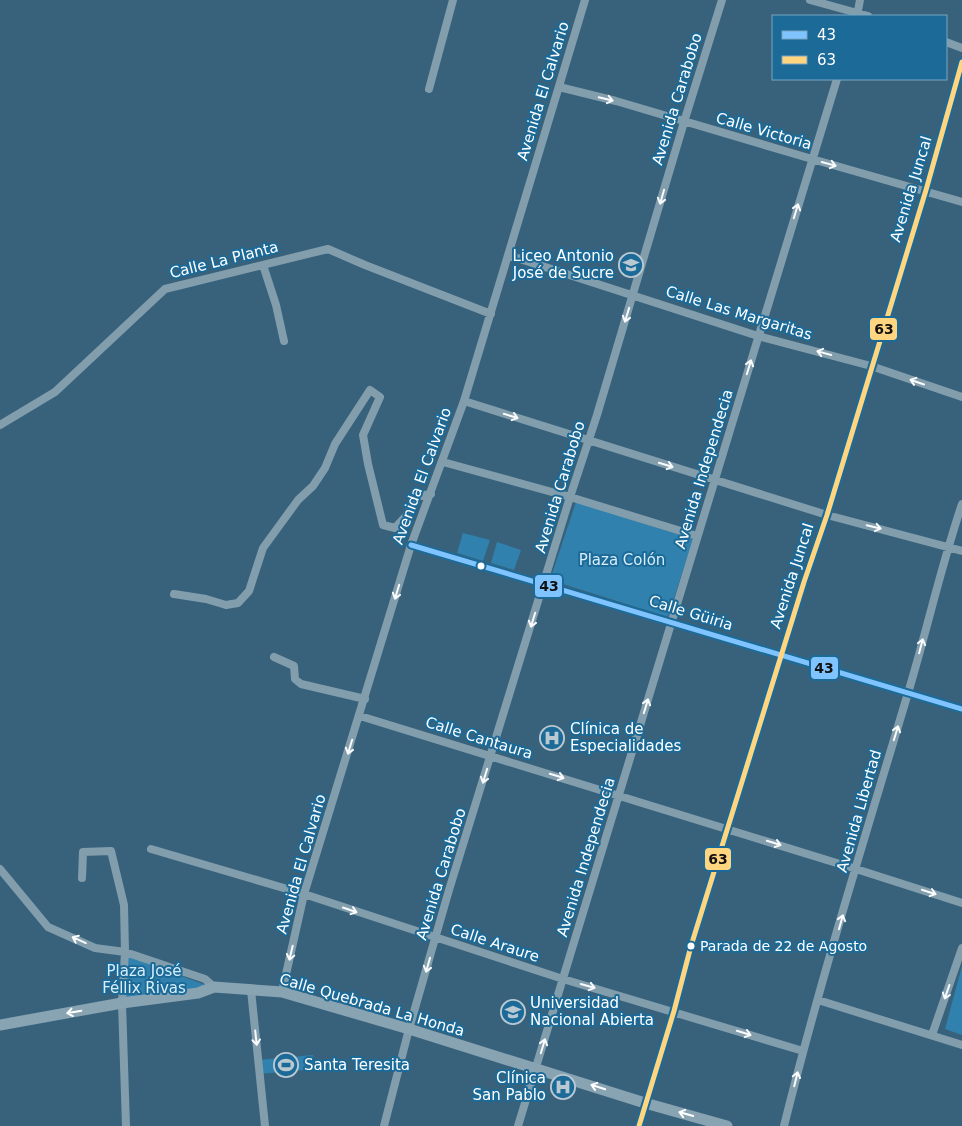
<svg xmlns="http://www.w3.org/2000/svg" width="962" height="1126" viewBox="0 0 962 1126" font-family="'DejaVu Sans',sans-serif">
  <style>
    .green { fill: #3081ad }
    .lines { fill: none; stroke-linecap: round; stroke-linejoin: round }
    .street { stroke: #829ead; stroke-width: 8 }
    .secondary { stroke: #88a3b2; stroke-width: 11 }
    .bus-1-casing { stroke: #1b6a98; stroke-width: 9 }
    .bus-2-casing { stroke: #1b6a98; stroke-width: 9 }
    .bus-1 { stroke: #80c4ff; stroke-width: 5 }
    .bus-2 { stroke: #ffd580; stroke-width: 5 }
    .oneway { stroke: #f9fafb }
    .oneway2 { stroke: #fff }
    .bus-dot { fill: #fff; stroke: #1b6a98; stroke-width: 2 }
    .labels { text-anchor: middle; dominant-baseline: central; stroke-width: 4; stroke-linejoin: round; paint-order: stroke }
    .bus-label { font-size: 14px; fill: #fff; stroke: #1b6a98; text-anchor: start }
    .street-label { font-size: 15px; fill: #fff; stroke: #1b6a98 }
    .poi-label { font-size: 15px; fill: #fff; stroke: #1b6a98; text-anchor: start }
    .park-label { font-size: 15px; fill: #d7eefb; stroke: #1b6a98 }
    .line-badge { stroke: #1b6a98; stroke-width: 2 }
    .pale-badge-label { font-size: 14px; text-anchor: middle; font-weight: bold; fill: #111 }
  </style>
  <rect width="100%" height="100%" fill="#38627b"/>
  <path class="green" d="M576,502L693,539L668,617L550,580Z
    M463,533L490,540L483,561L457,553Z
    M497,542L521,550L514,570L491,563Z
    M128,956L208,986L125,999Z
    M962,966V1035L945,1029Z
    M313,1055L315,1069L259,1074L258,1060Z"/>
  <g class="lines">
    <path class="street" d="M810,0L868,16
      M857,16L860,0
      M946,42L962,48
      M559,87L616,101L812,159L962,202
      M429,89L453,0
      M508,255L758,336L871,366L962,397
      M263,265L276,305L284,341
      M464,401L827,515L962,551
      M0,425L55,392L165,289L328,249L365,265L491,314
      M443,462L570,497L697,536
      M411,545L962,709
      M174,594L206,599L226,605L238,603L249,591L263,548L298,500L313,486L325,468L335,444L370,390L380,397L363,435L368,464L383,525L395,528L406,516L417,496L431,494
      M274,657L294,666L295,679L301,684L365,699
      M360,716L856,869L962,903
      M151,849L304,894L563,979L803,1051
      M0,869L48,927L95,948L125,952L205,979L214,987
      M82,878L83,852L111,851L124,905L125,952L122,1003L126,1126
      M251,990L265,1126
      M282,992L304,894L411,545L464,401L585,0
      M818,1000L962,1045
      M932,1035L962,948
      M384,1126L409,1029L449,890L570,497L597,415L684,122L722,0
      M518,1126L837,79
      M639,1126L674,1011L691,946L804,582L827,515L926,190L962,62
      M784,1126C820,981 865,837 908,693C927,630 941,566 962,504"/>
    <path class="secondary" d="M0,1025L122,1003L198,993L214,987L282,992L409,1029L645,1103L727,1126"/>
    <defs>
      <path id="bus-1" d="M411,545L962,709"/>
      <path id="bus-2" d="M639,1126L674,1011L691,946L804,582L827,515L926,190L962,62"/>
    </defs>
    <use href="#bus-1" class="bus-1-casing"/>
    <use href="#bus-2" class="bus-2-casing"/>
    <use href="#bus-1" class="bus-1"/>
    <use href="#bus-2" class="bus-2"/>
  </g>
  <defs><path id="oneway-shaft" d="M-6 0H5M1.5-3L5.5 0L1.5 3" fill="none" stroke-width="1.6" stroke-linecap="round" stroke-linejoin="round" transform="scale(1.25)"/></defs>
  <g class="oneway">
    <use href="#oneway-shaft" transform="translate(606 99) rotate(14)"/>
    <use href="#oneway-shaft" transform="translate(829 164) rotate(15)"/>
    <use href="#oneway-shaft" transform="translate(662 197) rotate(106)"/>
    <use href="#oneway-shaft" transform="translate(796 211) rotate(-73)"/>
    <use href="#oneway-shaft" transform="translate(627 315) rotate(107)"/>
    <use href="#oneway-shaft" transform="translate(824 353) rotate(-165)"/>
    <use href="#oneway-shaft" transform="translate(749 367) rotate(-73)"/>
    <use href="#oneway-shaft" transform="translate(917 382) rotate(-161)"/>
    <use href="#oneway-shaft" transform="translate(511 416) rotate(17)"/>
    <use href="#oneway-shaft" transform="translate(666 465) rotate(17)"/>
    <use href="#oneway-shaft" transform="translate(874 527) rotate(14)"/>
    <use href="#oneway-shaft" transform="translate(397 592) rotate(107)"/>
    <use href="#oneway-shaft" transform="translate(533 620) rotate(107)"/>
    <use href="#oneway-shaft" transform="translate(921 646) rotate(-75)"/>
    <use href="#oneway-shaft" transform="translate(646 706) rotate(-73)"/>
    <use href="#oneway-shaft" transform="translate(896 733) rotate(-73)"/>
    <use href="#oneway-shaft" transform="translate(350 747) rotate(107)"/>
    <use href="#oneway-shaft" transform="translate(485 776) rotate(107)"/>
    <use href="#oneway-shaft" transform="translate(557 776) rotate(17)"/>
    <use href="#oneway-shaft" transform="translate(774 843) rotate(17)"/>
    <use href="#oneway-shaft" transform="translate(929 892) rotate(18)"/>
    <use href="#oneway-shaft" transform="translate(350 910) rotate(19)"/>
    <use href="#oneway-shaft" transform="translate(841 922) rotate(-74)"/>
    <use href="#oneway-shaft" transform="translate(79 940) rotate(-156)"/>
    <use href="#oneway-shaft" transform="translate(291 953) rotate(103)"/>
    <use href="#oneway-shaft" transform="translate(428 965) rotate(106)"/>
    <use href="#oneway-shaft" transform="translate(588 986) rotate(16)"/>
    <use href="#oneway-shaft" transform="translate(947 992) rotate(109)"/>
    <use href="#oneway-shaft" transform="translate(744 1033) rotate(17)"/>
    <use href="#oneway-shaft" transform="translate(256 1038) rotate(84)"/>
    <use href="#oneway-shaft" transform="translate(543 1046) rotate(-73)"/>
    <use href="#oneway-shaft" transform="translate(796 1079) rotate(-76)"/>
  </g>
  <g class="oneway2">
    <use href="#oneway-shaft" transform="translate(74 1012) rotate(170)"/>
    <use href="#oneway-shaft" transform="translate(598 1087) rotate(-162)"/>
    <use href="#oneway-shaft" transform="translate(686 1114) rotate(-164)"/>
  </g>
  <defs>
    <symbol id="school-ring" viewBox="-11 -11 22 22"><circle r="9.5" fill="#1b6a98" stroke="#b9c8d1" stroke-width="1.5"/><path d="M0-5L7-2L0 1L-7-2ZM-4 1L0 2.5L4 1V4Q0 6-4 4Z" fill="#b9c8d1"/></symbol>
    <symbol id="hospital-ring" viewBox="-11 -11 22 22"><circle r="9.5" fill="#1b6a98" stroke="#b9c8d1" stroke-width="1.5"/><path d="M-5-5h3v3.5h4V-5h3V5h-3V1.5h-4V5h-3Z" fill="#b9c8d1"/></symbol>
    <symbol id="university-ring" viewBox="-11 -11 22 22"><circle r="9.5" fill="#1b6a98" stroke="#b9c8d1" stroke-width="1.5"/><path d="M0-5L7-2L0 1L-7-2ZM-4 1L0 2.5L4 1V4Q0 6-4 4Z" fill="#b9c8d1"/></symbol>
    <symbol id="stadium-ring" viewBox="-11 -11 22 22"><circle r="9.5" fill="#1b6a98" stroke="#b9c8d1" stroke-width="1.5"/><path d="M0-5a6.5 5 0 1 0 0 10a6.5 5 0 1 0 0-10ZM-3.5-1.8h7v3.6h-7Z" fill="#b9c8d1"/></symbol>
  </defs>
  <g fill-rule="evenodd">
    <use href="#school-ring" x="617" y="251" width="28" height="28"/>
    <use href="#hospital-ring" x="538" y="724" width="28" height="28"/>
    <use href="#university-ring" x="499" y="998" width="28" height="28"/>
    <use href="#stadium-ring" x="272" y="1051" width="28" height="28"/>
    <use href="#hospital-ring" x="549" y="1073" width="28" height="28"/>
  </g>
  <g class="bus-dot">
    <circle cx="481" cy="566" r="4.5"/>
    <circle cx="691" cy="946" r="4.5"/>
  </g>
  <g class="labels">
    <g class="bus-label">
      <text x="700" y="946">Parada de 22 de Agosto</text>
    </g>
    <g class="street-label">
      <text transform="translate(543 91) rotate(-73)">Avenida El Calvario</text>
      <text transform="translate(677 99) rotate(-73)">Avenida Carabobo</text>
      <text transform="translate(764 131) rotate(16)">Calle Victoria</text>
      <text transform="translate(911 189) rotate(-73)">Avenida Juncal</text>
      <text transform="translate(224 260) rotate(-14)">Calle La Planta</text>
      <text transform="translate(739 313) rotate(17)">Calle Las Margaritas</text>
      <text transform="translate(704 469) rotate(-73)">Avenida Independecia</text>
      <text transform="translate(422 476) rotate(-70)">Avenida El Calvario</text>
      <text transform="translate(560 487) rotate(-73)">Avenida Carabobo</text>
      <text transform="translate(792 576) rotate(-72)">Avenida Juncal</text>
      <text transform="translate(691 613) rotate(17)">Calle Güiria</text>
      <text transform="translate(479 738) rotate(17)">Calle Cantaura</text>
      <text transform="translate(859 811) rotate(-74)">Avenida Libertad</text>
      <text transform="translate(586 857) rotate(-73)">Avenida Independecia</text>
      <text transform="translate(301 864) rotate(-74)">Avenida El Calvario</text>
      <text transform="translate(441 874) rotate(-73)">Avenida Carabobo</text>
      <text transform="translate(495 943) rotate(18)">Calle Araure</text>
      <text transform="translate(372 1005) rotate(16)">Calle Quebrada La Honda</text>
    </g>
    <g class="poi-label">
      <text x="614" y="256" text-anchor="end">Liceo Antonio<tspan x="614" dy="17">José de Sucre</tspan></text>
      <text x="570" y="729">Clínica de<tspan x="570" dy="17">Especialidades</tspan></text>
      <text x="530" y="1003">Universidad<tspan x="530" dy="17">Nacional Abierta</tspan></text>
      <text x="304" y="1065">Santa Teresita</text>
      <text x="546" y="1078" text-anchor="end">Clínica<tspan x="546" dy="17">San Pablo</tspan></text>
    </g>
    <g class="park-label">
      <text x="622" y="560">Plaza Colón</text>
      <text x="144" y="971">Plaza José<tspan x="144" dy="17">Féllix Rivas</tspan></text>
    </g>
  </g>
  <g class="line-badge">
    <rect x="869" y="317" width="29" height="24" rx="5" fill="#ffd580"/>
    <rect x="534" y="574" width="29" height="24" rx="5" fill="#80c4ff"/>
    <rect x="810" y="656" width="29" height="24" rx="5" fill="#80c4ff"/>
    <rect x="704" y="847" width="28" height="24" rx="5" fill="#ffd580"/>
  </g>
  <g class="pale-badge-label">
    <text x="884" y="334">63</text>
    <text x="549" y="591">43</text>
    <text x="824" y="673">43</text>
    <text x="718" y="864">63</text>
  </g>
  <rect x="772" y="15" width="175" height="65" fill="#1b6a98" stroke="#76a6c1"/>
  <rect x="782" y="31" width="25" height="8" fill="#80c4ff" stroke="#76a6c1"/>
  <text x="817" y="40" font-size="15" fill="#ffffff">43</text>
  <rect x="782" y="56" width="25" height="8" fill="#ffd580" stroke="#76a6c1"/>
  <text x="817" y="65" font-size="15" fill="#ffffff">63</text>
</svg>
